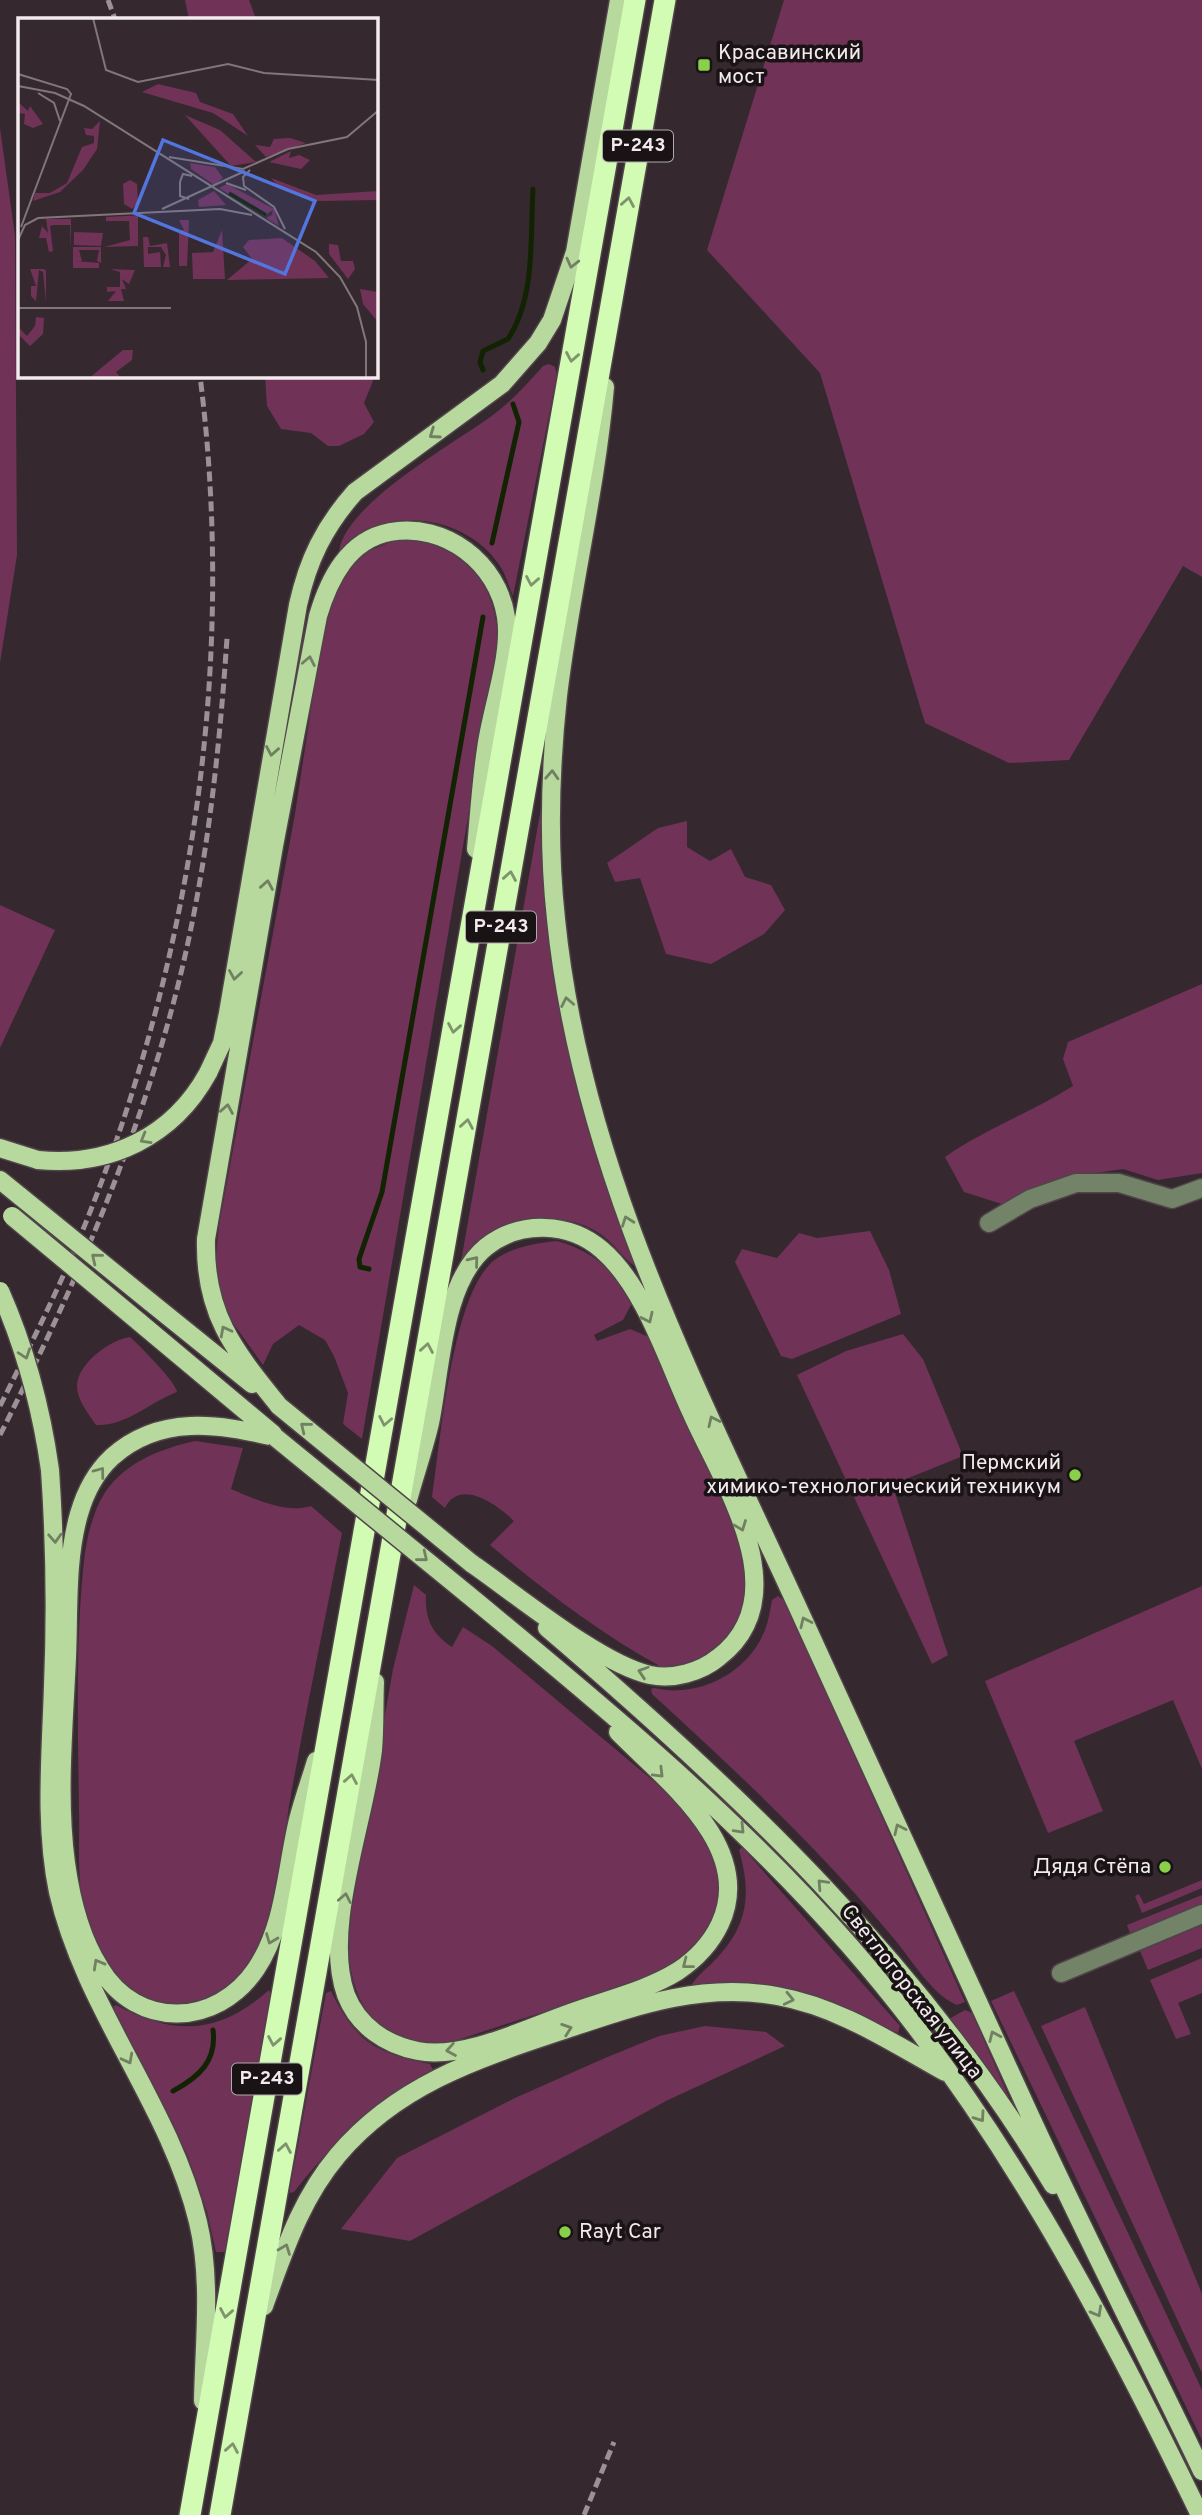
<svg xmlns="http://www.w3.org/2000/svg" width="1202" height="2515" viewBox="0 0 1202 2515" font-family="Overpass,sans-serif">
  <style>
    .green { fill: #703257 }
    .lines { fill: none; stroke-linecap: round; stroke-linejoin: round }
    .stream { stroke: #112302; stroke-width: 5 }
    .minor-casing { stroke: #50444a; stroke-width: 21 }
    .major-casing { stroke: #50444a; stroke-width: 21 }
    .highway-casing { stroke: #50444a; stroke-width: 24 }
    .minor { stroke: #728367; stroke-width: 18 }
    .major { stroke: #b7d99e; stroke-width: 18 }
    .highway { stroke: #d2fbb4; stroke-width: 21 }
    .rail { stroke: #9b9196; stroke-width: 5; stroke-dasharray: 10 5; stroke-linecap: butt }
    .major-bridge-casing { stroke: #50444a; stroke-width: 21; stroke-linecap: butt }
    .major-bridge { stroke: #b7d99e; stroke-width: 18 }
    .oneway { stroke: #7f936d }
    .oneway2 { stroke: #708061 }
    .poi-dot { fill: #89cf49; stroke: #191316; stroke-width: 2.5 }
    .labels { text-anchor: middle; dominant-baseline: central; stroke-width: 7; stroke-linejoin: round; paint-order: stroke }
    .shield { fill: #191316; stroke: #b2aaad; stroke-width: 2 }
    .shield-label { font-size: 19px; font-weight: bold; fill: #f3eaee }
    .poi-label { font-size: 21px; fill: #f3eaee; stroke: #191316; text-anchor: start }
    .street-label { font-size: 21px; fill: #f3eaee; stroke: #191316 }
    .inset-river { fill: none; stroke: #112302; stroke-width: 3.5 }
    .inset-road { fill: none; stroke: #81767b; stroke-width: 2 }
    .view { fill: #5275de; fill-opacity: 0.15; stroke: #5275de; stroke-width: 3.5 }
    .inset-edge { fill: none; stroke: #f3eaee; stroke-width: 3.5 }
  </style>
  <rect width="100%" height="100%" fill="#35292f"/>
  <path class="green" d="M185,0H249L256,19H189Z
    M784,0H1202V577L1183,566L1069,760L1009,763L925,723L820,373L707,250Z
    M0,128L15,236L17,555L0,663Z
    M549,364L555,367L557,375L513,596C509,587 506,575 500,566C476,528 422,511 380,525C364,531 354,547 339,551C346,503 455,443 493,415C512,401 527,384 543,366Z
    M265,376H370L373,381L364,403L374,422L364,434L339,446H328L311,433L281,429L267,406Z
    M398,539C459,538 497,580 498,641L362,1439L343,1424L348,1393L334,1356L325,1340L299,1325L273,1344L263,1365L230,1319L220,1295L215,1266L219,1225L295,814L325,616L341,578L355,563L366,552Z
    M547,774L581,1096L597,1161L638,1268C624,1260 616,1245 602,1235C546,1198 507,1238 460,1267Z
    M687,821V847L710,861L731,849L745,877L771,885L785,910L764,934L711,964L666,954L640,878L615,882L607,863L658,828Z
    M0,905L55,930L0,1048Z
    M1202,984V1173L1158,1180L1123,1169L1075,1176L1005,1205L964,1192L945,1157C985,1129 1032,1112 1073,1086L1063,1059L1068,1042Z
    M870,1231L889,1270L901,1314L792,1359L781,1356L735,1262L742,1249L777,1258L799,1233L817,1238Z
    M557,1241C593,1251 616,1271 631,1305L623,1320L594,1335L597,1341L630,1329L651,1338L741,1544L751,1596L727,1644L688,1669L656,1670L658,1665C598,1632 542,1589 490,1545L514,1521C499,1506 460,1477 445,1508L432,1497C441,1439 451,1302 491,1263C507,1248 536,1243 557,1241Z
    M903,1334L923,1359L963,1456L906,1479L895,1493L948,1655L932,1664L797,1375L846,1351Z
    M130,1337C140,1346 176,1382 177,1392C150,1402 125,1427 96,1425C88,1413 77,1400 77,1386C77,1364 111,1339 130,1337Z
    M195,1441L243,1448L231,1489C255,1499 285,1514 311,1506L342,1533C324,1624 305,1715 289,1806C283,1845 278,1923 259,1954C252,1966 235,1990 224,1995C196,2008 156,2012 132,1992C109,1973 95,1942 86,1914C76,1883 80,1845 79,1812C78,1728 75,1635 85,1552C88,1533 94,1510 104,1494C125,1462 160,1449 195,1441Z
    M414,1585L426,1595C425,1619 432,1634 452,1647L463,1627L492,1646L687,1809L720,1862L721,1899L714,1924L681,1959L654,1976L448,2043C372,2050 349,1999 347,1933L393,1669Z
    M1202,1586V1769L1173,1700L1074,1741L1103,1811L1048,1833L985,1681Z
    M778,1596L785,1601L965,2002L957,2005C932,1995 912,1960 895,1940C822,1851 737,1772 652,1694L651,1689L654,1688C699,1699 751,1672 766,1627C769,1619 770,1609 772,1600Z
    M742,1847L900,2026L898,2033L847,2010L691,1986C697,1975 709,1967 717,1958C749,1924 751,1892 739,1850Z
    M1202,1880V1888L1142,1913L1135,1896L1139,1894L1144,1904Z
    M1202,1895V1904L1130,1933L1127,1925Z
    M1202,1925V1948L1148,1970L1140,1951Z
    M1202,1958V1993L1178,2003L1191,2034L1176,2039L1150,1980Z
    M269,1990L272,1998L227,2252H216L207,2212L187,2154L113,2007L116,2005C174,2036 219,2035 269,1990Z
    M331,1991C356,2042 375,2053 430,2064L433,2070C377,2101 333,2142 294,2192L289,2193L326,1993Z
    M1014,1991L1202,2390V2440L991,2001Z
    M1085,2007L1202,2294V2373L1041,2026Z
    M965,2010L972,2013L1009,2097L1007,2100L947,2020Z
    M705,2026L766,2032L785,2046L668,2100L410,2241L341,2229L397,2158L515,2098L605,2058L659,2036Z"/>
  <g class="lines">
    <path class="stream" d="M483,370L480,362L483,351L508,339C536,297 530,236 533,189
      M492,543L519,422L513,404
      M369,1269L360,1267L359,1259L382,1192L483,617
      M173,2091C199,2077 217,2061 213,2030"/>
    <defs>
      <path id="minor" d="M989,1223L1030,1199L1076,1183H1119L1172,1199L1202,1188
        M1061,1973L1202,1914"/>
      <path id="major" d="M605,387C596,491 570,593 558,696C550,770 548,846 556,919C581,1171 701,1395 804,1621C879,1784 952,1947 1027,2109C1083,2231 1144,2350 1202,2471
        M208,1073L222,1043L228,1013L298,605C308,560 324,527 355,492L502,384L538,343L552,320L575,252L619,0
        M0,1148L38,1160
        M0,1180L21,1197
        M149,1301L252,1384
        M138,1321L273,1434
        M279,1406C234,1350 204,1314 206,1239L274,846L318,616C329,579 348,540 390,532C445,522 498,563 506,617C512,656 491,709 486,749C481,782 479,816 476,849
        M275,1437C218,1424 160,1414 112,1457C96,1472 85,1493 79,1514C66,1559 69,1610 67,1657C64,1725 57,1796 66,1863C71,1899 80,1937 100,1968C137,2030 217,2027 256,1969C285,1926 286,1869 298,1820C303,1800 310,1781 316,1761
        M50,1470C55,1543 56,1614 53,1686C51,1754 44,1825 58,1892C85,2010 170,2105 198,2222C212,2280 204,2343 203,2401
        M408,1500C415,1474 424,1449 430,1423C441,1370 442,1283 486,1247C520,1220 570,1222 602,1250C645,1287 668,1363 692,1414C723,1484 799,1595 719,1657C701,1672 673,1680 650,1675C600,1664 516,1594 471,1563
        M466,1593C601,1704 734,1814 849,1945C997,2114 1103,2314 1200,2515
        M547,1628C739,1792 923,1967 1053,2185
        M375,1682C374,1704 375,1728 373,1750C365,1821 322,1928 346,1995C358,2026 386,2045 418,2051C462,2060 528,2028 570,2013C605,2000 646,1991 678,1971C696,1959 711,1943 720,1924C756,1847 665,1780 618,1732
        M264,2306C284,2252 300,2200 338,2155C397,2085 477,2059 561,2031C633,2007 700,1982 777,1996C839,2007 891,2042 945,2072"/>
      <path id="highway" d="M190,2515L635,0
        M220,2515L665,0"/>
    </defs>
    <use href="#minor" class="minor-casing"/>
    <use href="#major" class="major-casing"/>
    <use href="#highway" class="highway-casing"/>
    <use href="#minor" class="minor"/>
    <use href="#major" class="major"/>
    <use href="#highway" class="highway"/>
    <path class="rail" d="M108,0L115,19
      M0,1406C32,1342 64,1279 90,1212C194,947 236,659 200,376
      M0,1435C72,1292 136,1148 176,993C206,877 219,757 227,638
      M584,2515L614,2442"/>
    <defs>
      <path id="major-bridge" d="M38,1160C109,1167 173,1137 208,1073
        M21,1197L149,1301
        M12,1216L138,1321
        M0,1291C26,1350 41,1406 50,1470
        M279,1406L471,1563
        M275,1437L466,1593"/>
    </defs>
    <use href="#major-bridge" class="major-bridge-casing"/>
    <use href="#major-bridge" class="major-bridge"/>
  </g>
  <defs><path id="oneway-chevron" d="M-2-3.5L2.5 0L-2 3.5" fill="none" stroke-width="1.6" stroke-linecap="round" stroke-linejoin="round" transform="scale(1.75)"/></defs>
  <g class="oneway">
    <use href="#oneway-chevron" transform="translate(628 202) rotate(-80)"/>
    <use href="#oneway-chevron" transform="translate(572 357) rotate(100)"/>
    <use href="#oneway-chevron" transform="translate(532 581) rotate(100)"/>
    <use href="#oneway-chevron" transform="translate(510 876) rotate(-80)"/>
    <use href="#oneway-chevron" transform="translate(454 1028) rotate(100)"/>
    <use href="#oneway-chevron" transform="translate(467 1124) rotate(-80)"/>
    <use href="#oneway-chevron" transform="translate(427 1348) rotate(-80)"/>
    <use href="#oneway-chevron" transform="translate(385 1421) rotate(101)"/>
    <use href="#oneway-chevron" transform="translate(351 1779) rotate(-80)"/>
    <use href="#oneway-chevron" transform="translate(274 2041) rotate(100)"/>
    <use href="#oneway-chevron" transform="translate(285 2148) rotate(-80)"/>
    <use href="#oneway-chevron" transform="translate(226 2313) rotate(100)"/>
    <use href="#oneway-chevron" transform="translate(232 2448) rotate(-80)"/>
  </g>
  <g class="oneway2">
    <use href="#oneway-chevron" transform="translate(572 263) rotate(104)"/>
    <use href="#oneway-chevron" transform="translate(434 434) rotate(145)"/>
    <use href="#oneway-chevron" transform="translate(309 661) rotate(-79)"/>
    <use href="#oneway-chevron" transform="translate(272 751) rotate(100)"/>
    <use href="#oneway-chevron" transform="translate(552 775) rotate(-87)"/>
    <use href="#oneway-chevron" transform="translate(267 885) rotate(-80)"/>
    <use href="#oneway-chevron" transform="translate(235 975) rotate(99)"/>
    <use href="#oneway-chevron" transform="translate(567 1002) rotate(-101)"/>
    <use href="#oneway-chevron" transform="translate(227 1109) rotate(-80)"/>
    <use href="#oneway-chevron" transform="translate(145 1139) rotate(150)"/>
    <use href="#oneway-chevron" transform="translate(627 1221) rotate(-110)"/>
    <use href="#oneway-chevron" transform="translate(96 1258) rotate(-141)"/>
    <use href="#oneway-chevron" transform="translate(474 1261) rotate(-51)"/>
    <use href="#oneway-chevron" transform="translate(648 1318) rotate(65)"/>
    <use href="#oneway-chevron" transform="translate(225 1331) rotate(-118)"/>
    <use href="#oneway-chevron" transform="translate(25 1354) rotate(71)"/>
    <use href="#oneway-chevron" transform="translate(713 1421) rotate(-115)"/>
    <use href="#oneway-chevron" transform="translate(305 1427) rotate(-141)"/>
    <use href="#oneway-chevron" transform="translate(100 1472) rotate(-53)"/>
    <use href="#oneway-chevron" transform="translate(741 1526) rotate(69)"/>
    <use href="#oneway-chevron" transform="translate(55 1538) rotate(87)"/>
    <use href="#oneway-chevron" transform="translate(423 1557) rotate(39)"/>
    <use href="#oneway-chevron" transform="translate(805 1622) rotate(-115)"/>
    <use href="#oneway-chevron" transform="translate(643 1672) rotate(-162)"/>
    <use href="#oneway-chevron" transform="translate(659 1773) rotate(45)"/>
    <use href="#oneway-chevron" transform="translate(740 1829) rotate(46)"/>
    <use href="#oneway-chevron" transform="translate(899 1829) rotate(-115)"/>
    <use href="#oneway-chevron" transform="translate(822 1884) rotate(-133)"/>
    <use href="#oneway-chevron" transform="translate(345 1898) rotate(-79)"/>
    <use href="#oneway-chevron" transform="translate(271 1939) rotate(111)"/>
    <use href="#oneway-chevron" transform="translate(98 1964) rotate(-119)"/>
    <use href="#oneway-chevron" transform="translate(687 1964) rotate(142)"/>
    <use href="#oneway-chevron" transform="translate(789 1999) rotate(13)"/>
    <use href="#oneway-chevron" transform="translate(567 2029) rotate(-19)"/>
    <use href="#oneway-chevron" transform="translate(994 2036) rotate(-114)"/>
    <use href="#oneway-chevron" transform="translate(451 2050) rotate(170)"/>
    <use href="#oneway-chevron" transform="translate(128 2059) rotate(62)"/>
    <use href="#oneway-chevron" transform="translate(980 2117) rotate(55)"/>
    <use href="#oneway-chevron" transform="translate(285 2249) rotate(-69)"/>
    <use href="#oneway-chevron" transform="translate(1097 2312) rotate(61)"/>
  </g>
  <g class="poi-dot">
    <rect x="697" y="58" width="14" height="14" rx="3.5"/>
    <circle cx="1075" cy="1475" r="7"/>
    <circle cx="1165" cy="1867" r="7"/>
    <circle cx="565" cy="2232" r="7"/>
  </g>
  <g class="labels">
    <g class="shield">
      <rect x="603" y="130.5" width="70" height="31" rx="5"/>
      <rect x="466" y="911.5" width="70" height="31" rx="5"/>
      <rect x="232" y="2063.5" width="70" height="31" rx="5"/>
    </g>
    <g class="shield-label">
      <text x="638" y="146">Р-243</text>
      <text x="501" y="927">Р-243</text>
      <text x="267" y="2079">Р-243</text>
    </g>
    <g class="poi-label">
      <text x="718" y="53">Красавинский<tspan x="718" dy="24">мост</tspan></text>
      <text x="1061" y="1463" text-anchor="end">Пермский<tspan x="1061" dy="24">химико-технологический техникум</tspan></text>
      <text x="1151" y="1867" text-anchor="end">Дядя Стёпа</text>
      <text x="579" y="2232">Rayt Car</text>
    </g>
    <g class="street-label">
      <text transform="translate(911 1992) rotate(52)">Светлогорская улица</text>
    </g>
  </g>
  <g transform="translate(18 18)">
    <rect width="360" height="360" fill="#35292f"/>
    <path d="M140,66L178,75L182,84L215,96L230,118L195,95L124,74ZM0,84L10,93L12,88L25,106L15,110L6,106L7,96L1,95ZM167,97L202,112L238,144L213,148ZM82,103L79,131L65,152L42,174L15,183L17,175H32L49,165L64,129L76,125V118L68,117L66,110L74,111ZM272,120L288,125L248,139L237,127L252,129L256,121ZM273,133L271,140L281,137L292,142L283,151L251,144ZM172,145L197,149L205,160L196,167L173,151ZM253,160L298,177L360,173V182L301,183L263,171ZM112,162L119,166L120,184L114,191L106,186L105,166ZM209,166L256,191L261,208L248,200L254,197L255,192L246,198L201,170ZM196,173L208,187L181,189L180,182ZM149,196L120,198V228L86,229L112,222L111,203H88V199ZM28,201H53V232L52,207H36L32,208L35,233L31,234L28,220H21L24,208L30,215ZM161,202H171L169,248H161V213L166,212ZM204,212L207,261H175L174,235L195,234ZM56,214L85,215L83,228L56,227ZM125,219H130L132,228L149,225L152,249H145L148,237L143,229H130V236L142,234L143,249H126ZM264,220L297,243L311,260L209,262L234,241L225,229L231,222ZM311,226L320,227L323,243H335L337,251L330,261L311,236ZM55,229H83V245L79,243L81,232H61L64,243H58L81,245V250H55ZM12,251H26L28,253V284L25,254L21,252L18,283L13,278V268H18ZM92,251L117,252L111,266L104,261L108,271H103L106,283H90L98,273L89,274V269H102V254ZM342,271L360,274V304L345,286ZM18,299L26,300L25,316L12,328L0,316V309L9,318L17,308ZM105,332H115L114,342L98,354L103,360H71Z" fill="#703257"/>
    <path class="inset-river" d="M211,175L248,197"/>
    <path class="inset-road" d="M75,0L88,52L120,64L210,46L246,55L361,62M0,56L49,71L53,76L3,209M0,68L37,75L66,88L298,234L322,259L339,289L348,324V361M20,75L36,85L42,103M151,139L225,151L270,131L329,119L361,92M232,152L225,159L226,168L256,189L267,211M208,165L228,172M171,181L162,178V164L165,156L174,158M144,191L227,153M0,222L7,207L20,200L202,191L234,197M0,290H153"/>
    <path class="view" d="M145,122L297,183L267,256L116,195Z"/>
    <rect width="360" height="360" class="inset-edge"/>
  </g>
</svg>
